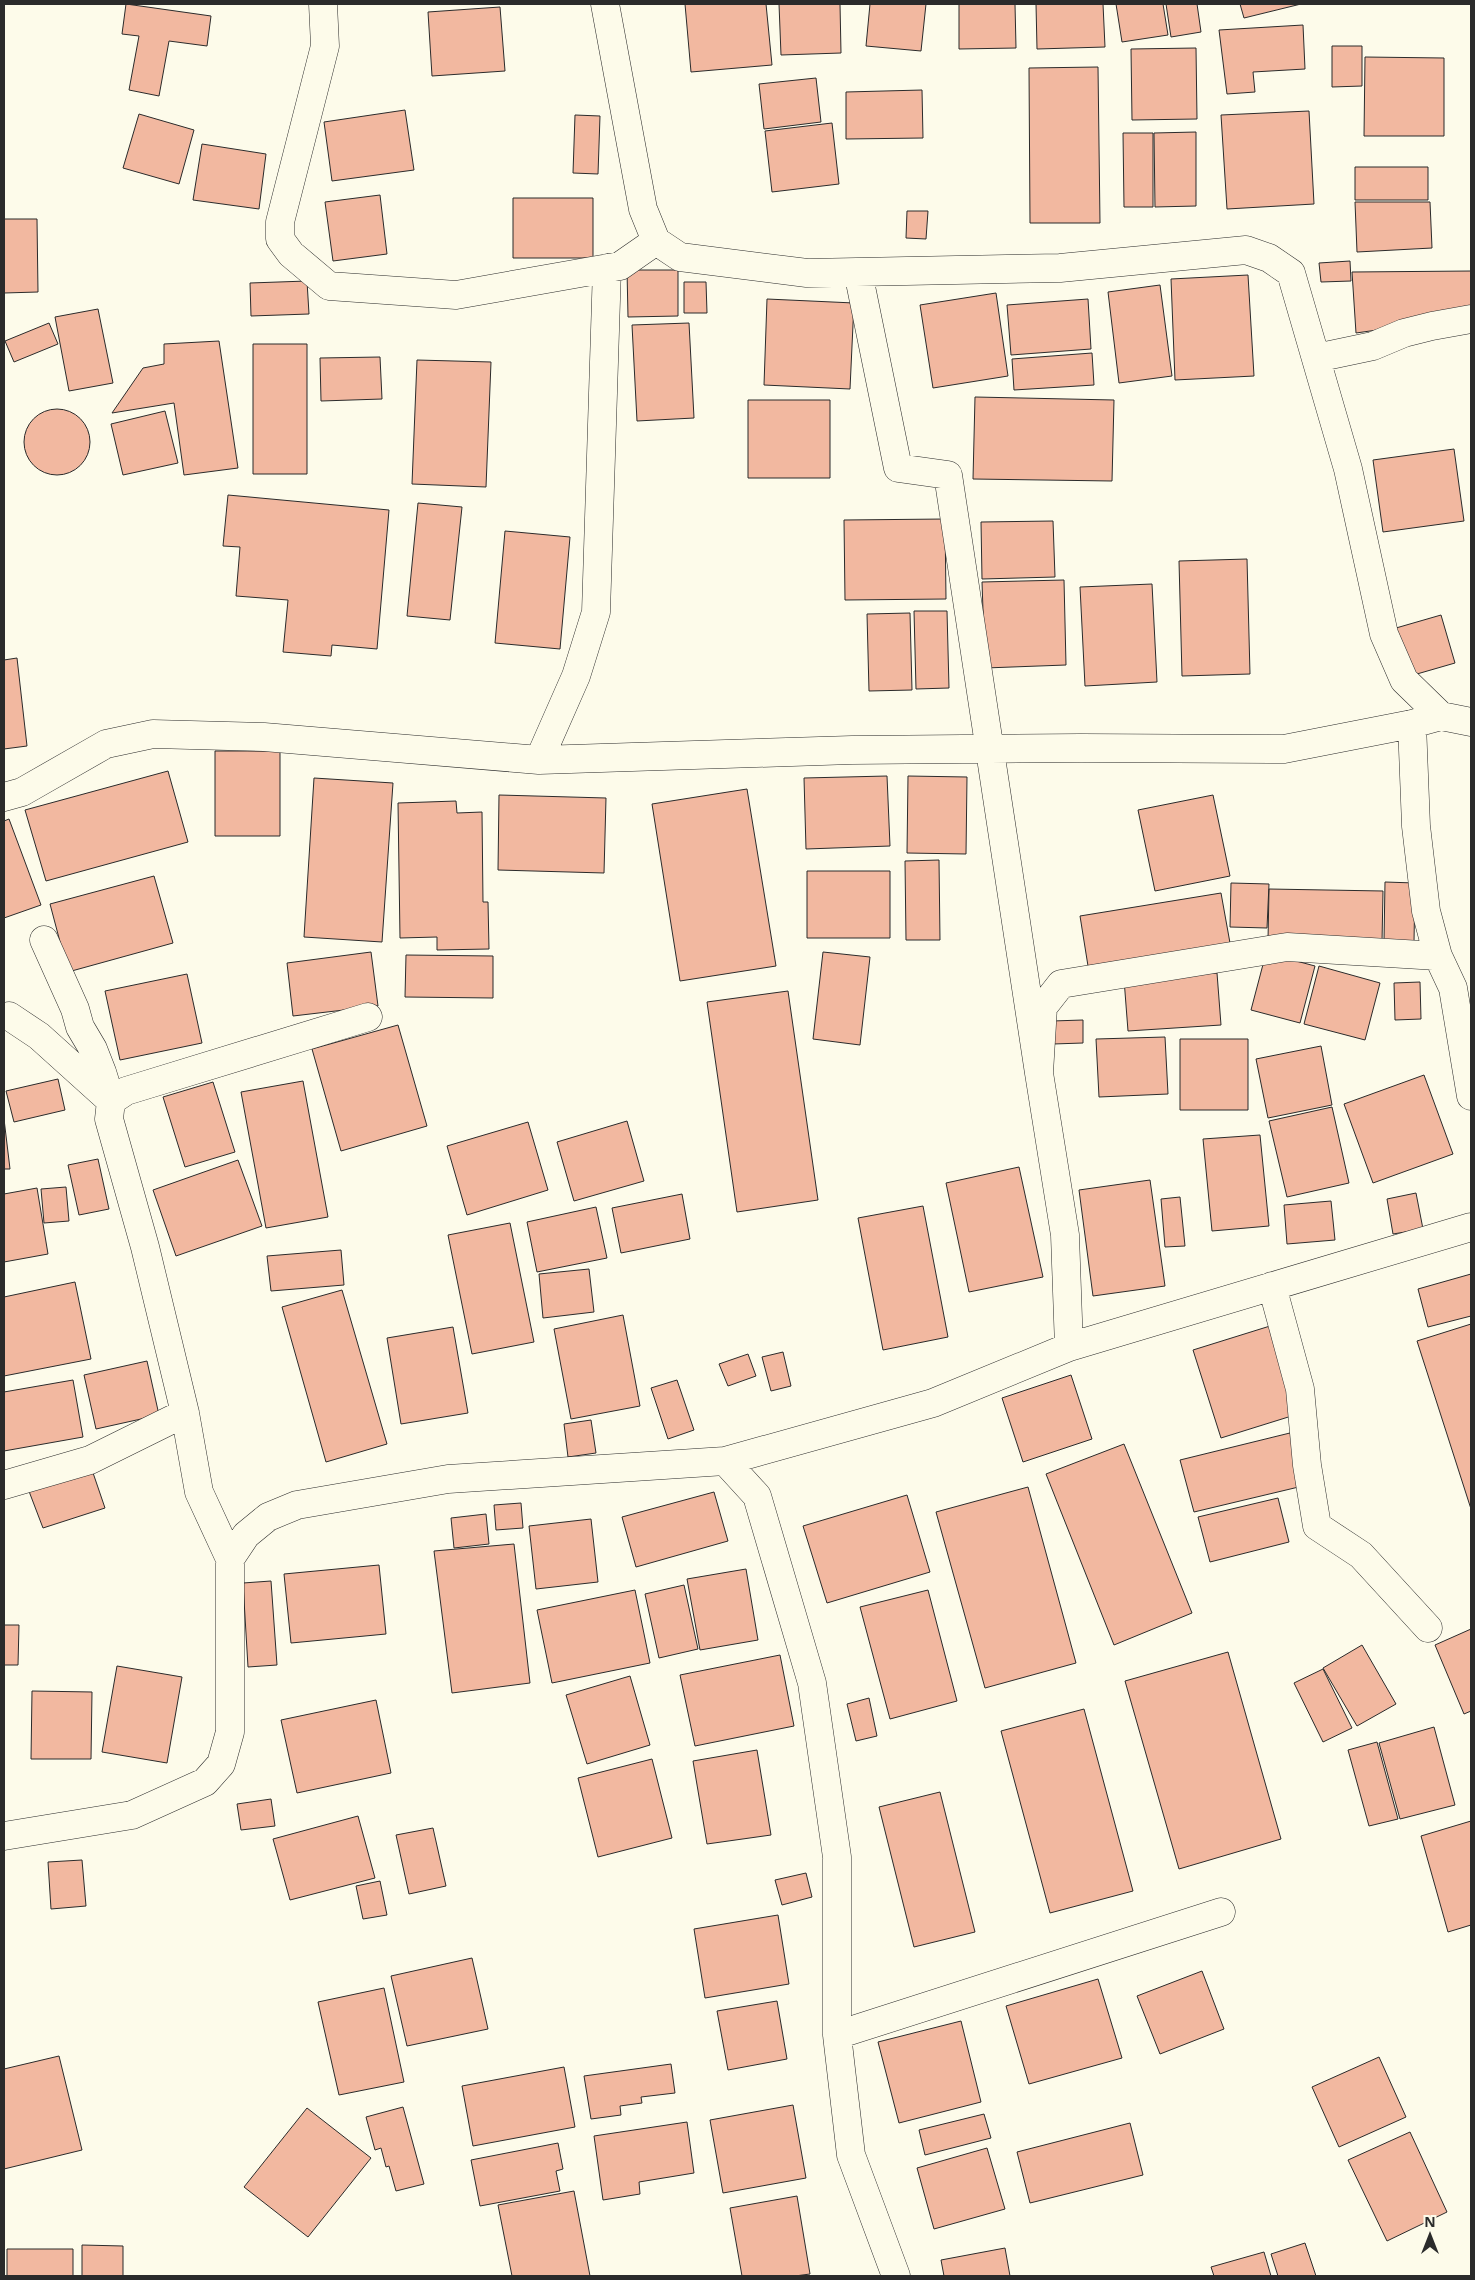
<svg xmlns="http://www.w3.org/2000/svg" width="1475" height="2280" viewBox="0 0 1475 2280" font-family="'Open Sans',sans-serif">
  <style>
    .building { fill: #f2b8a0; stroke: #2b2b2b }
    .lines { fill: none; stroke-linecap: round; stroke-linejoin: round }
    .street-casing { stroke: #2b2b2b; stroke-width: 29 }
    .street { stroke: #fdfbea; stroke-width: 28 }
  </style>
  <rect width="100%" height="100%" fill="#fdfbea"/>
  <path class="building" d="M126,4L211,16L207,46L169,41L159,96L129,90L139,36L122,34Z
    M685,4H766L772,65L691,72Z
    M779,4H840L841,53L781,55Z
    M870,4H926L921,51L866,46Z
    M959,4H1015L1016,48L959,49Z
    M1036,4H1103L1105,47L1037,49Z
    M1116,4H1163L1168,35L1122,42Z
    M1166,4H1197L1201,32L1171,37Z
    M1240,4H1301L1244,18Z
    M500,7L505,71L432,76L428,12Z
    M1303,25L1305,69L1253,72L1255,92L1227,94L1219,30Z
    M1332,46H1362V86L1332,87Z
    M1196,48L1197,119L1132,120L1131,49Z
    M1365,57L1444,58V136H1364Z
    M1098,67L1100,223H1030L1029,68Z
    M816,78L821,122L764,129L759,84Z
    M922,90L923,138L846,139V92Z
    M405,110L414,170L332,181L324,122Z
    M1309,111L1314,204L1227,209L1221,115Z
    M139,114L194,130L179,184L123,168Z
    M575,115L600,116L598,174L573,173Z
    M832,123L839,184L772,192L765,131Z
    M1196,132V206L1155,207L1154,133Z
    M1123,133H1153V207H1124Z
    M202,144L266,154L259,209L193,200Z
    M1355,167H1428V200H1355Z
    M380,195L387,254L333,261L325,202Z
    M513,198H593V258H513Z
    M1355,202H1430L1432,248L1357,252Z
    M907,211H928L926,239L906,238Z
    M4,219H37L38,292L4,293Z
    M1350,261L1351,281L1321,282L1319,263Z
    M627,270H678V316L628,317Z
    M1471,271V314L1412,325L1356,333L1352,272Z
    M1248,275L1254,376L1175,380L1171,279Z
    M307,281L309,314L251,316L250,283Z
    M684,282H706L707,313H684Z
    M1160,285L1172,376L1119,383L1108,292Z
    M996,293L1008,376L933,388L920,305Z
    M767,299L854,303L850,389L764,385Z
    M1088,299L1091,349L1011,355L1007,305Z
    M98,309L113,383L69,391L55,317Z
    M49,323L58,344L14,362L5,341Z
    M689,323L694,418L637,421L632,325Z
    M219,341L238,468L184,475L174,403L112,413L143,368L164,364V344Z
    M253,344H307V474H253Z
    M1092,353L1094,385L1014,390L1012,359Z
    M380,357L382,399L321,401L320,358Z
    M417,360L491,362L486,487L412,484Z
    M975,397L1114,400L1112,481L973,479Z
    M748,400H830V478H748Z
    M24 442a33 33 0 1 1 66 0a33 33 0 1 1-66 0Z
    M165,411L178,463L123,475L111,424Z
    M1454,449L1464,521L1383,532L1373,460Z
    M228,495L389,510L377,649L332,645L331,656L283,652L288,600L236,596L240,547L223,546Z
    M418,503L462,507L450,620L407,616Z
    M945,519L946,599L845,600L844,520Z
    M1053,521L1055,577L982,579L981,522Z
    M505,531L570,537L560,649L495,643Z
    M1247,559L1250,674L1182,676L1179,561Z
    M1064,580L1066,665L985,668L982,582Z
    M1152,584L1157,682L1085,686L1080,587Z
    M914,611H947L949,688L916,689Z
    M910,613L912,690L869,691L867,614Z
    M1441,615L1455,663L1410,676L1396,628Z
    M17,658L27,746L4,749V660Z
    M215,751H280V836H215Z
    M168,771L188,842L46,881L25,810Z
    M887,776L890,846L806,849L804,778Z
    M908,776L967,777L966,854L907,853Z
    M314,778L393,783L382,942L304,937Z
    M747,789L776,966L680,981L652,804Z
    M499,795L606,798L604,873L498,870Z
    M1213,795L1230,876L1155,891L1138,810Z
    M456,801L457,813L482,812L483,902H488L489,949L437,950V937L400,938L398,803Z
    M9,819L41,905L4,918V821Z
    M939,860L940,940H906L905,861Z
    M807,871H890V938H807Z
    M154,876L173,943L68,972L50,904Z
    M1385,882L1415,883L1414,942L1384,941Z
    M1231,883L1269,884L1267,928L1230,927Z
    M1269,889L1383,891L1382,942L1268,940Z
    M1221,893L1230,943L1088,966L1080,916Z
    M371,952L378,1006L293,1016L287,963Z
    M823,952L870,957L860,1045L813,1039Z
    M1266,953L1315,966L1300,1023L1251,1010Z
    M406,955L493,956V998L405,997Z
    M1319,966L1380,983L1365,1040L1304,1024Z
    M1217,973L1221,1025L1128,1031L1124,979Z
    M187,974L202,1043L120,1060L105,991Z
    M1420,982L1421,1019L1395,1020L1394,983Z
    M788,991L818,1200L737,1212L707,1002Z
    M1083,1020V1043L1053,1044L1052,1021Z
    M398,1025L427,1126L341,1151L312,1049Z
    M1165,1037L1168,1094L1099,1097L1096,1039Z
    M1180,1039H1248V1110H1180Z
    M1321,1046L1332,1105L1268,1118L1256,1059Z
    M1424,1075L1453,1154L1373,1183L1344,1104Z
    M58,1079L65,1110L14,1122L6,1091Z
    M303,1081L328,1217L266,1228L241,1092Z
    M213,1082L235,1152L185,1167L163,1097Z
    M1332,1107L1349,1183L1287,1197L1269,1121Z
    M4,1119L10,1169H4Z
    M627,1121L644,1181L574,1201L557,1142Z
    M528,1122L548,1190L467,1215L447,1146Z
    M1260,1135L1269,1226L1212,1231L1203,1139Z
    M98,1159L109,1209L79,1215L68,1165Z
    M238,1160L262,1226L176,1256L153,1190Z
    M1019,1167L1043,1277L969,1292L946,1183Z
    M1150,1180L1165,1286L1093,1296L1079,1190Z
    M66,1187L69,1221L44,1223L41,1189Z
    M37,1188L48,1254L4,1262V1194Z
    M1416,1193L1423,1229L1393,1234L1387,1199Z
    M682,1194L690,1239L621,1253L612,1208Z
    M1180,1197L1185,1246L1165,1247L1161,1199Z
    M1331,1201L1335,1240L1287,1244L1284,1205Z
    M923,1206L948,1337L883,1350L858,1218Z
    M596,1207L607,1258L537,1272L527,1222Z
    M510,1223L534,1342L472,1354L448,1235Z
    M341,1250L344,1285L271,1291L267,1256Z
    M589,1269L594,1312L543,1318L539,1274Z
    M1471,1274V1316L1428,1327L1418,1289Z
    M75,1282L91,1359L4,1376V1297Z
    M342,1290L387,1444L326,1462L282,1307Z
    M623,1315L640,1406L571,1419L554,1329Z
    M1471,1324V1509L1417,1341Z
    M1270,1326L1298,1414L1221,1438L1193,1350Z
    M453,1327L468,1413L401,1424L387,1338Z
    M783,1352L791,1386L771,1391L762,1357Z
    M748,1354L756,1376L728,1386L719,1364Z
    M147,1361L159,1415L96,1429L84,1375Z
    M1071,1375L1092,1439L1023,1462L1002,1398Z
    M73,1380L83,1437L4,1451V1392Z
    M677,1380L694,1430L668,1439L651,1388Z
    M591,1420L596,1453L568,1457L564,1424Z
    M1294,1432L1307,1485L1194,1512L1180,1460Z
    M1124,1444L1192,1613L1114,1645L1046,1474Z
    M90,1464L105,1508L43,1528L27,1486Z
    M1028,1487L1076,1663L985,1688L936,1512Z
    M714,1492L728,1541L636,1567L622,1517Z
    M907,1495L930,1572L827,1603L803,1526Z
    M1278,1498L1289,1542L1210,1562L1198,1517Z
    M521,1503L523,1528L496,1530L494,1505Z
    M486,1514L489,1544L454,1548L451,1518Z
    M591,1519L598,1582L536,1589L529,1526Z
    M514,1544L530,1683L452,1693L434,1551Z
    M379,1565L386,1634L291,1643L284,1574Z
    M746,1569L758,1640L700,1650L687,1579Z
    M271,1581L277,1665L248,1667L243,1583Z
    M684,1585L698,1649L659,1658L645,1594Z
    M635,1590L650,1663L552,1683L537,1610Z
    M928,1590L957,1701L890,1719L860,1607Z
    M4,1625H19L18,1665H4Z
    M1471,1629V1711L1464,1714L1435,1645Z
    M1362,1645L1396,1704L1357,1726L1323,1668Z
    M1228,1652L1281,1839L1179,1869L1125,1681Z
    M780,1655L794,1726L695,1746L680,1675Z
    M117,1666L182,1677L167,1763L102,1752Z
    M1323,1669L1352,1728L1323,1742L1294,1683Z
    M630,1676L650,1745L587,1764L566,1695Z
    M32,1691L92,1692L91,1759H31Z
    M869,1698L877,1736L856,1741L847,1704Z
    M376,1700L391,1773L297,1793L281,1720Z
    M1084,1709L1133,1891L1050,1913L1001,1731Z
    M1434,1727L1455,1805L1400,1819L1379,1743Z
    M1377,1742L1398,1819L1369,1826L1348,1750Z
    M757,1750L771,1835L707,1844L693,1761Z
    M652,1759L672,1838L598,1857L578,1778Z
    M940,1792L975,1932L914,1947L879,1807Z
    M271,1799L275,1826L241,1830L237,1804Z
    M358,1816L375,1878L290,1900L273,1839Z
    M1471,1821V1925L1448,1932L1421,1836Z
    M433,1828L446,1886L409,1894L396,1835Z
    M82,1860L86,1906L51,1909L48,1862Z
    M806,1873L812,1897L782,1905L775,1880Z
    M380,1881L387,1915L363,1919L356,1886Z
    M778,1915L789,1984L705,1998L694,1929Z
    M472,1958L488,2029L407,2046L391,1976Z
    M1202,1971L1224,2029L1160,2054L1137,1996Z
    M1098,1979L1122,2058L1029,2084L1006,2006Z
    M384,1988L404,2082L339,2095L318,2002Z
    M777,2001L787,2059L728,2070L717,2011Z
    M961,2021L981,2102L899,2123L878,2042Z
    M59,2056L82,2150L4,2169V2069Z
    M1379,2057L1406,2117L1339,2147L1312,2087Z
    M671,2064L675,2093L641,2097L642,2103L620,2106L621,2115L591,2119L584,2076Z
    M564,2067L575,2127L473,2146L462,2086Z
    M793,2105L806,2178L723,2193L710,2120Z
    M403,2107L424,2184L396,2191L389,2166L386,2167L381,2148L375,2150L366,2117Z
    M307,2108L371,2158L308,2237L244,2187Z
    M984,2114L991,2138L925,2155L919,2130Z
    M687,2122L694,2173L639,2182L640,2194L603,2200L594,2136Z
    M1130,2123L1143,2175L1030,2203L1017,2152Z
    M1410,2132L1447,2212L1387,2241L1348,2160Z
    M558,2143L563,2169L556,2171L560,2191L480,2206L471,2160Z
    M987,2148L1005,2209L934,2229L917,2168Z
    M574,2191L590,2276H512L498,2205Z
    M797,2196L810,2274L795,2276H742L730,2208Z
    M1305,2243L1316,2276H1278L1271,2254Z
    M82,2245L123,2246V2276H82Z
    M1005,2248L1010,2276H944L941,2260Z
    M7,2249H73V2276H7Z
    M1264,2252L1271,2276H1214L1211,2267Z"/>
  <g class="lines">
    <defs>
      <path id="street" d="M323,4L325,46L280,222V239L291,254L329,286L456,295L620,266L656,241
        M605,4L643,209L656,241L680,257L807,273L1060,268L1246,250L1269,258L1291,273L1348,469L1384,634L1404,680L1441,716L1471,722
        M858,272L898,468L948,475L1039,1073
        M1316,358L1373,346L1404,333L1432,326L1471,319
        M1412,724L1416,826L1426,911L1438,956L1453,988L1471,1096
        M539,760L576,676L596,612L607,268
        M4,797L22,792L106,744L153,734L264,737L539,760L852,750L1081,748L1284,749L1412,724L1441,716
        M9,1016L39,1036L110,1100
        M111,1101L126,1091L368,1017
        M1272,1286L1300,1389L1307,1465L1317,1526L1361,1555L1428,1628
        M1069,1347L1065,1235L1039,1073L1043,1007L1061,984L1287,947L1438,956
        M725,1461L757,1496L812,1683L837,1857V2035L851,2155L896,2276
        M4,1485L90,1460L185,1413
        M230,1559L246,1535L268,1517L297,1505L448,1479L725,1461L933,1403L1069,1347L1471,1227
        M4,1836L132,1815L205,1782L221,1764L230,1732V1559L199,1492L185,1413L145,1247L109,1119L111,1101L102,1072L93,1049L80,1027L75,1009L44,940
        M837,2035L1221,1912"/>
    </defs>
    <use href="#street" class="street-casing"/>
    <use href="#street" class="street"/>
  </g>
  <rect width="1475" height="2280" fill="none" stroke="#2b2b2b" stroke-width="10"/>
  <g transform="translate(1430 2235)" stroke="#fdfbea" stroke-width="4" paint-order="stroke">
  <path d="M0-4L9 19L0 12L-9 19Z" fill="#2b2b2b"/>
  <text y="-8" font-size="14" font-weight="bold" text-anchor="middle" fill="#2b2b2b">N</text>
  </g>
</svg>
